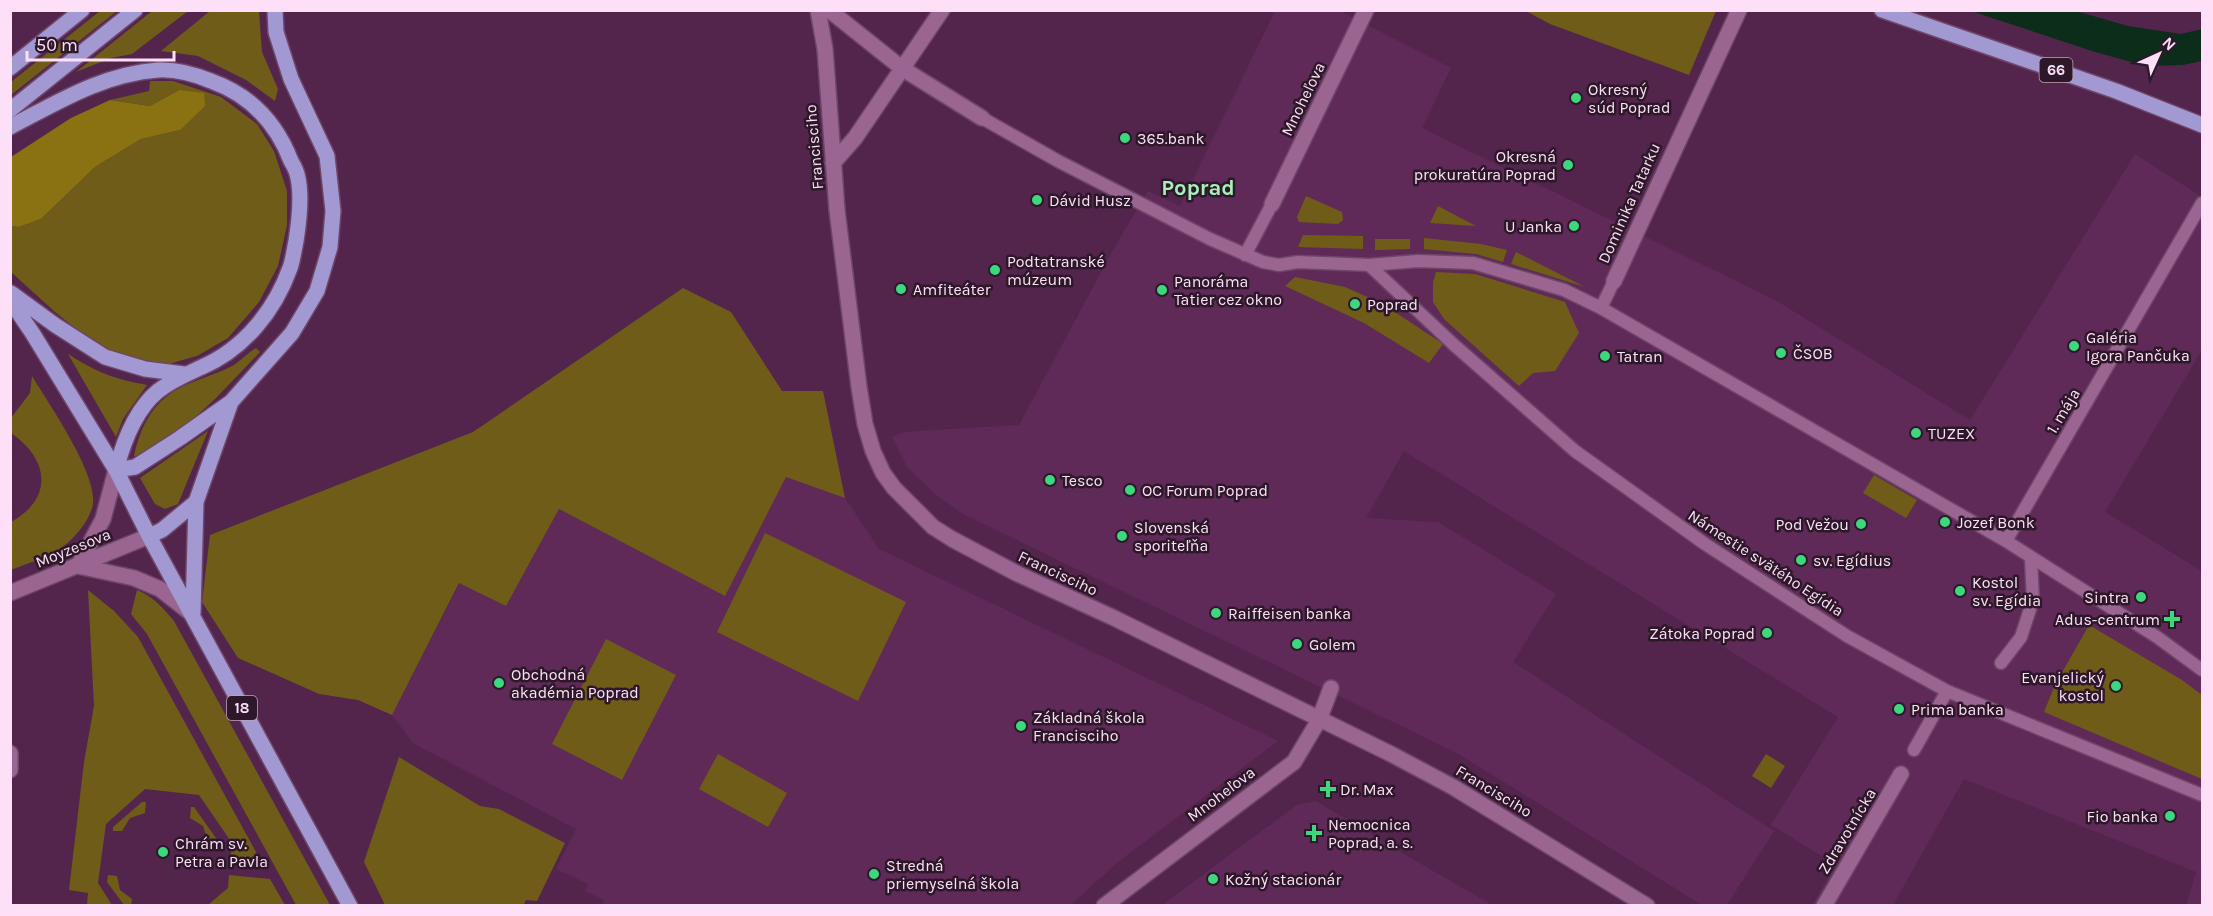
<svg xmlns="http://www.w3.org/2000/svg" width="2213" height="916" viewBox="0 0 2213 916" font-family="Karla,sans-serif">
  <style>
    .built { fill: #5f2a58 }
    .green { fill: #6f5c18 }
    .forest { fill: #8a7212 }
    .water { fill: #0c2d19 }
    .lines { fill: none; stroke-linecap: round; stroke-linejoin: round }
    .pedestrian-casing { stroke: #6e4669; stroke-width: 15 }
    .minor-casing { stroke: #6e4669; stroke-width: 18 }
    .primary-casing { stroke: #6e4669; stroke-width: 18 }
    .pedestrian { stroke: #9a6691; stroke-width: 12 }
    .minor { stroke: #9a6691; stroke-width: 15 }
    .primary { stroke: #a298d2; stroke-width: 15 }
    .poi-dot { fill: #3dd77d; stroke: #2d1829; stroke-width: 2 }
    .labels { text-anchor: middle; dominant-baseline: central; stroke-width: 5; stroke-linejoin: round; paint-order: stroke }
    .shield { fill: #2d1829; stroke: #bfa3b9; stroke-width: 1.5 }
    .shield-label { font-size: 15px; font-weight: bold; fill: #fddff7 }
    .poi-label { font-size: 16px; fill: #fddff7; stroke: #2d1829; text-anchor: start }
    .street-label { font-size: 16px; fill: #fddff7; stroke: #2d1829 }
    .district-label { font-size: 22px; font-weight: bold; fill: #a7eebb; stroke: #2d1829 }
  </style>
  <rect width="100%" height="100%" fill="#53254d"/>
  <path class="built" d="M1275,11H1340L1451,68L1422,128L1775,300L1970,420L2135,154L2202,197V350L2105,512L2202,571V905H2186L2196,872L1964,779L1893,905H1812L1836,865L1771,825L1838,717L1404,451L1366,518L1438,522L1556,594L1513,662L1774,831L1727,905H1702L1457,753L963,514L935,494L907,467L892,437L904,432L1019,425L1113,250L1148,191L1180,206Z
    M786,476L845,498L879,549L1278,741L1118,862L1076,900L1072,905L602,906L604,900L585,891L588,884L556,869L576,829L413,743L392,715L460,583L506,606L559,509L725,595Z
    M1316,801L1416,861L1492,905H1162L1297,805Z"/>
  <path class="green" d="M100,11H117L11,95V82Z
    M152,11H188L132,54L111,58L76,72Z
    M210,11H259L262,52L278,89L275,101L246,80L198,56L161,51Z
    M1526,11H1716L1689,75L1550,24Z
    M150,81H173L221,97L257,124L274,151L287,191V225L278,266L259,302L228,338L197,356L168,364L134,360L95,344L55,312L11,272V226L19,227L41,219L95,167L141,139L180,130L179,90L150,106L110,100L149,91Z
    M1306,196L1342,212L1343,220L1338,224L1299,222L1297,217Z
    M1438,206L1476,226L1430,223Z
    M1303,235L1363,236V249L1298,247Z
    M1424,238L1481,244L1507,250L1503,262L1476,254L1424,249Z
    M1375,239H1410V249L1375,250Z
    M1516,252L1585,287L1511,264Z
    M1436,272L1475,274L1565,302L1579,333L1555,371L1533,373L1519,386L1444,319L1433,302V282Z
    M1295,277L1345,287L1383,304L1443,344L1429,363L1364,323L1285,286Z
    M683,288L731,312L782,391H823L845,498L786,477L725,596L559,509L506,606L459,583L392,715L358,700L319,694L238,658L202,602L210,535L473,432Z
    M256,348L260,352L216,398L191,421L142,456H134C140,428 152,403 178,389C196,379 216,375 234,365C241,360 248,353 256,348Z
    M68,354C96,372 114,379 147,385L123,419L116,437Z
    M32,376C48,403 102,479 92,508C88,522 76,536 65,545C50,557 28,563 11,570V522C54,498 49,459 11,433V418L30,393Z
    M208,431L178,504L165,509L155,504L140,478Z
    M1874,475L1917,500L1906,518L1863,493Z
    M765,533L906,602L858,701L717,632Z
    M88,590L114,611L138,637L262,863L230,861L232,843L199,795L145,789L106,824L98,883L112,905H87L88,893L69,890L84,762L94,706Z
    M137,590C154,597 163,608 174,621L330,905H296L147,634L131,614Z
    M2089,625L2182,680L2202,695V779L2044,712L2055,685Z
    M606,639L676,675L622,780L552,744Z
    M718,754L787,793L768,827L699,789Z
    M1766,754L1785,766L1771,788L1752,776Z
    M399,757L480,806L499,809L565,843L537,901L526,900L523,906L385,905L364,862Z
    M142,802H146L145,813L130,818L122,831H113V827Z
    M191,807H194L216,838L215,842L208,841L203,826L190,818Z
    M108,875L117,876L120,890L132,899L131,905H124L107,882Z
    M229,875L270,879L285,905H208L228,888Z"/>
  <path class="forest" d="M179,90L204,93L205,106L180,130L141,139L95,167L41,219L19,227L11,226V157L71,118L110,100L150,106Z"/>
  <path class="water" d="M1971,11H2076L2128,26L2181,34L2202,29V61L2183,65L2146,66L2095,52Z"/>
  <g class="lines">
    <defs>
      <path id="pedestrian" d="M982,118L1058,161L1210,239L1263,262L1279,265L1298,262L1369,265L1418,261L1473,263L1564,290L1601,308L2006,541L2157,637L2202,670
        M1245,255L1272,204
        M1369,265L1453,344L1575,451L1705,544L1847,636L1947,691L2202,795
        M1601,308L1614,281
        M2006,541L2202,203
        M2001,663L2021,637L2033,600L2031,559
        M1914,750L1947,691"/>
      <path id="minor" d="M818,10L825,49L837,210L859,387L865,424L873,451L883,473L894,488L933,527L952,539L1018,574L1112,617L1391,754L1453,787L1647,906
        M829,10L903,69L982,118
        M833,163L855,138L942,10
        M1272,204L1366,10
        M1614,281L1739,10
        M78,566L134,578L160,589L192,614
        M78,566L103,519L116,470
        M10,593L149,536
        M10,753V770
        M1104,906L1294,762L1319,720L1331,688
        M1824,906L1901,774"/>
      <path id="primary" d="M1882,10L2116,91L2202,125
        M10,68L82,10
        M10,110L135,10
        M10,127C58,102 103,74 158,70C176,69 194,74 211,81C250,95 276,122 291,161C294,166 297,172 298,178C302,197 299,222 296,241C294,250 293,260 290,268C275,310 244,349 202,367C187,374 172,380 158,391C136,409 123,443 116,470
        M11,293L55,325L105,357L145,369L184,374
        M10,300L33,334L116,470L149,536L350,906
        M116,470L135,467L180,438L231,402L292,333L317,291L330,247L333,211L327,156L291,79L276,32L275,10
        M149,536L162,530L196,502
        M193,613L196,502L231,402"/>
    </defs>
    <use href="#pedestrian" class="pedestrian-casing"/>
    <use href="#minor" class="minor-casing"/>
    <use href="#primary" class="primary-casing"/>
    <use href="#pedestrian" class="pedestrian"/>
    <use href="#minor" class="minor"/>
    <use href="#primary" class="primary"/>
  </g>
  <g class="poi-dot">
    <circle cx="1576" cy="98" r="6"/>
    <circle cx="1125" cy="138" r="6"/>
    <circle cx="1568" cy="165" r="6"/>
    <circle cx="1037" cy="200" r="6"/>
    <circle cx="1574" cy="226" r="6"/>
    <circle cx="995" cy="270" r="6"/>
    <circle cx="901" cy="289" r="6"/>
    <circle cx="1162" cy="290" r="6"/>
    <circle cx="1355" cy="304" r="6"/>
    <circle cx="2074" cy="346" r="6"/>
    <circle cx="1781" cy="353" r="6"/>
    <circle cx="1605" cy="356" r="6"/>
    <circle cx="1916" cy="433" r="6"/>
    <circle cx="1050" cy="480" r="6"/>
    <circle cx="1130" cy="490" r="6"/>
    <circle cx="1945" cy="522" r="6"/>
    <circle cx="1861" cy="524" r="6"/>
    <circle cx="1122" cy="536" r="6"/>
    <circle cx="1801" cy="560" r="6"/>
    <circle cx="1960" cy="591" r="6"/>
    <circle cx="2141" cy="597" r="6"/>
    <circle cx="1216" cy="613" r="6"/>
    <path d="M2169 610h6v6h6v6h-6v6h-6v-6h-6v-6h6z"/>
    <circle cx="1767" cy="633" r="6"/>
    <circle cx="1297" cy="644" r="6"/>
    <circle cx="499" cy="683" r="6"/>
    <circle cx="2116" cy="686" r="6"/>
    <circle cx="1899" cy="709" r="6"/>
    <circle cx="1021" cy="726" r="6"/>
    <path d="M1325 780h6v6h6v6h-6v6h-6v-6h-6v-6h6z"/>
    <circle cx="2170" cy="816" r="6"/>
    <path d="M1311 824h6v6h6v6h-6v6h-6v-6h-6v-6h6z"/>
    <circle cx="163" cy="852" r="6"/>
    <circle cx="874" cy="874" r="6"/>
    <circle cx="1213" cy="879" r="6"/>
  </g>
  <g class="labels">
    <g class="shield">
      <rect x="2039.5" y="58" width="33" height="24" rx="4.5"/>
      <rect x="227" y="696" width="30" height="24" rx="4.5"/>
    </g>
    <g class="shield-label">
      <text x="2056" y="70">66</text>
      <text x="242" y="708">18</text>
    </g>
    <g class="poi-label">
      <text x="1588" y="89">Okresný<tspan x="1588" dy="18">súd Poprad</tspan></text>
      <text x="1137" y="138">365.bank</text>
      <text x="1556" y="156" text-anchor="end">Okresná<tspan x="1556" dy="18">prokuratúra Poprad</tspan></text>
      <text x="1049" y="200">Dávid Husz</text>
      <text x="1562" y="226" text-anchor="end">U Janka</text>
      <text x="1007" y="261">Podtatranské<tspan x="1007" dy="18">múzeum</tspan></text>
      <text x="1174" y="281">Panoráma<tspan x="1174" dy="18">Tatier cez okno</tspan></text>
      <text x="913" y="289">Amfiteáter</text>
      <text x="1367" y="304">Poprad</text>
      <text x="2086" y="337">Galéria<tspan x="2086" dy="18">Igora Pančuka</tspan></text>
      <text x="1793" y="353">ČSOB</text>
      <text x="1617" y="356">Tatran</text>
      <text x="1928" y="433">TUZEX</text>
      <text x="1062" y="480">Tesco</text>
      <text x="1142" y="490">OC Forum Poprad</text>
      <text x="1957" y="522">Jozef Bonk</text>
      <text x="1849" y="524" text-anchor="end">Pod Vežou</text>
      <text x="1134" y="527">Slovenská<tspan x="1134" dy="18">sporiteľňa</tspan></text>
      <text x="1813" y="560">sv. Egídius</text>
      <text x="1972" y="582">Kostol<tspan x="1972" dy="18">sv. Egídia</tspan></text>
      <text x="2129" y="597" text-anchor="end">Sintra</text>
      <text x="1228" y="613">Raiffeisen banka</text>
      <text x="2160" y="619" text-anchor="end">Adus-centrum</text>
      <text x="1755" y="633" text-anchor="end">Zátoka Poprad</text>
      <text x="1309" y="644">Golem</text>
      <text x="511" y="674">Obchodná<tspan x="511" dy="18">akadémia Poprad</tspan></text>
      <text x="2104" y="677" text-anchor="end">Evanjelický<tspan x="2104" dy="18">kostol</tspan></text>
      <text x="1911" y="709">Prima banka</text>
      <text x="1033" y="717">Základná škola<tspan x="1033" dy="18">Francisciho</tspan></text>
      <text x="1340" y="789">Dr. Max</text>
      <text x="2158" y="816" text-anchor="end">Fio banka</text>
      <text x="1328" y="824">Nemocnica<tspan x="1328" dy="18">Poprad, a. s.</tspan></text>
      <text x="175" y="843">Chrám sv.<tspan x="175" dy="18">Petra a Pavla</tspan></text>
      <text x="886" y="865">Stredná<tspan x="886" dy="18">priemyselná škola</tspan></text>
      <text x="1225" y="879">Kožný stacionár</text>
    </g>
    <g class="street-label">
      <text transform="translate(1303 99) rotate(-64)">Mnoheľova</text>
      <text transform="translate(814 147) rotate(-95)">Francisciho</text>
      <text transform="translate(1629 203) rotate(-66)">Dominika Tatarku</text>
      <text transform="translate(2063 411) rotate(-59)">1. mája</text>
      <text transform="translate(73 548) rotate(-22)">Moyzesova</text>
      <text transform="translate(1766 563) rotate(33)">Námestie svätého Egídia</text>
      <text transform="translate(1058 573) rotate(25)">Francisciho</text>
      <text transform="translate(1494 791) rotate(31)">Francisciho</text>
      <text transform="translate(1221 794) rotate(-37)">Mnoheľova</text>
      <text transform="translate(1847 831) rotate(-59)">Zdravotnícka</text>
    </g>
    <g class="district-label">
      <text x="1198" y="188">Poprad</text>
    </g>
  </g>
  <rect width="2213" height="916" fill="none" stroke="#fddff7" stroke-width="24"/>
  <g transform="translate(2159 54) rotate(45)" stroke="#2d1829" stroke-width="4.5" paint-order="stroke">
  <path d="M0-4.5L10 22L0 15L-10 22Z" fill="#fddff7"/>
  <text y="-9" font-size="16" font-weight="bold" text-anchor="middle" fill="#fddff7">N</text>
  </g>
  <path d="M27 51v9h147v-9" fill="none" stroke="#fddff7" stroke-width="3"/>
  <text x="36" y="51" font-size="18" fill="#fddff7" stroke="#2d1829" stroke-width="4.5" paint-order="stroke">50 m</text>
</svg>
